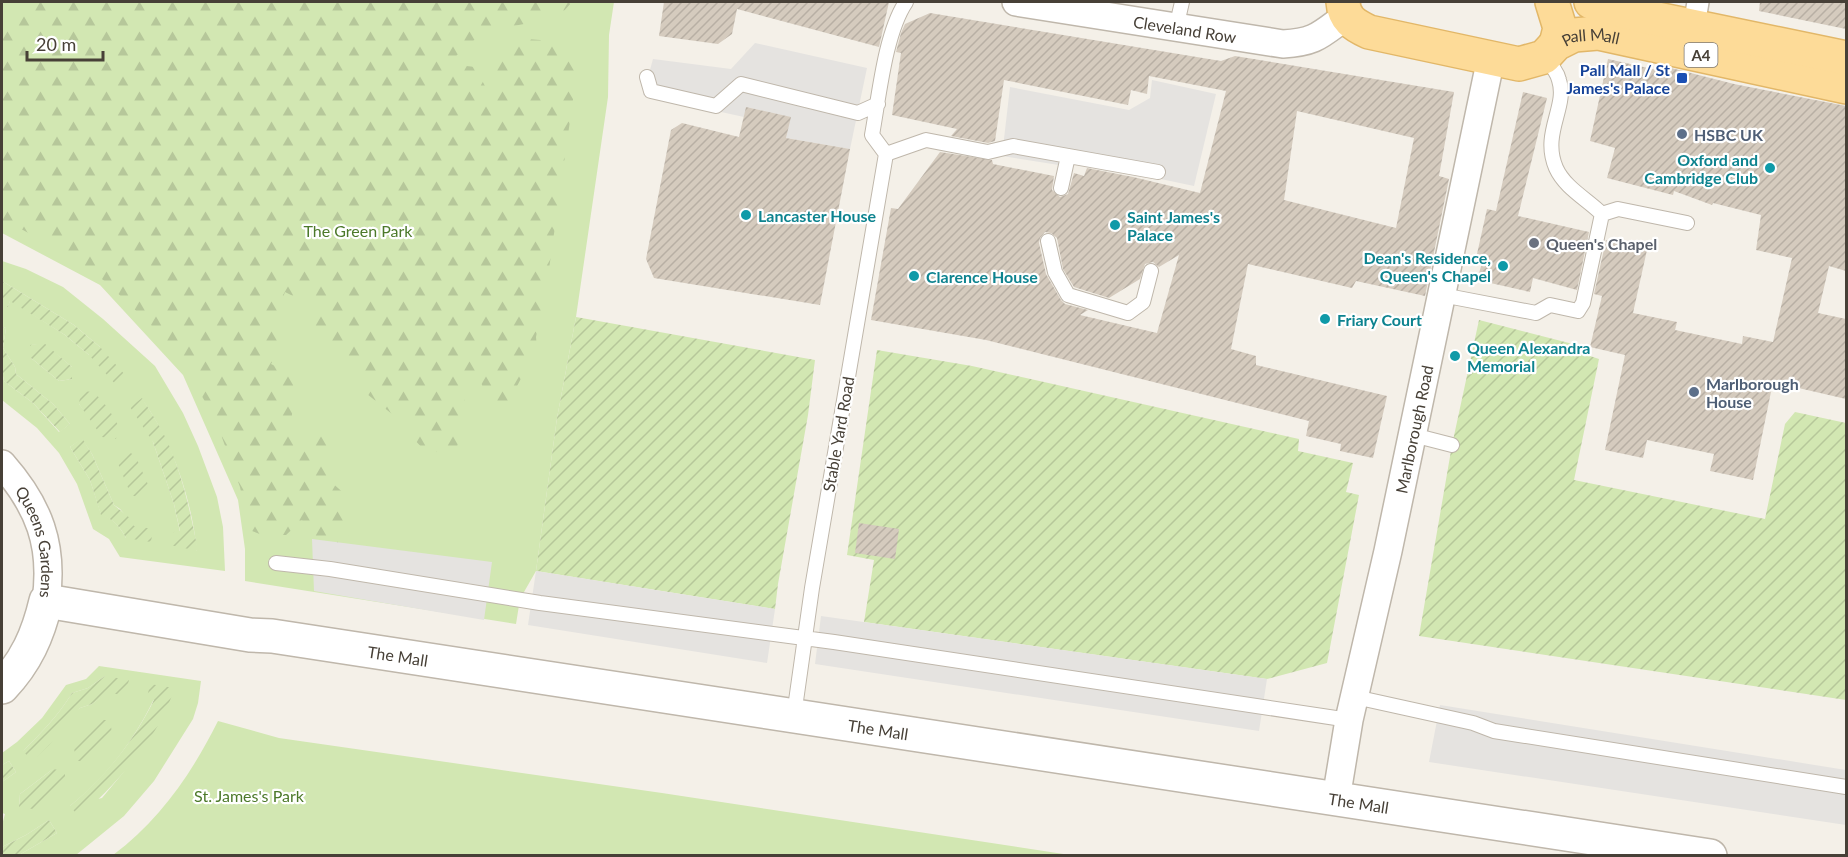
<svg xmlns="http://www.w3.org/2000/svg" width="1848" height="857" viewBox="0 0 1848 857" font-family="Lato,sans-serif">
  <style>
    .green { fill: #d2e7b2; fill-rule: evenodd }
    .forest { fill: url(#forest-firs) }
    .garden { fill: url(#garden-furrows) }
    .parking { fill: #e5e3e0 }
    .building { fill: url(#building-hatch); fill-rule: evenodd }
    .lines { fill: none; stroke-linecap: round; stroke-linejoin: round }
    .service-casing { stroke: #bfb7ab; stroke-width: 16 }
    .pedestrian-casing { stroke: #bfb7ab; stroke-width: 24 }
    .minor-casing { stroke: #bfb7ab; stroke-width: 30 }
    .tertiary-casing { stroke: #bfb7ab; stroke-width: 36 }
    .primary-casing { stroke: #e2b768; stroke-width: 36 }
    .service { stroke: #fff; stroke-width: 14 }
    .pedestrian { stroke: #fff; stroke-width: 21 }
    .minor { stroke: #fff; stroke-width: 27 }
    .tertiary { stroke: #fff; stroke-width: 33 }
    .primary { stroke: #fddb98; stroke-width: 33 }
    .transit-dot { fill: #1a4fb4; stroke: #fff; stroke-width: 2 }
    .service-dot { fill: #5c6f8a; stroke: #fff; stroke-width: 2 }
    .culture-dot { fill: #0f9aa8; stroke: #fff; stroke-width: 2 }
    .worship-dot { fill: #6b7280; stroke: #fff; stroke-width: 2 }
    .labels { text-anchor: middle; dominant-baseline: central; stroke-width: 4.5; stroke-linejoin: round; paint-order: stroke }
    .shield { fill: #fff; stroke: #7e7973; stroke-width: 1.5 }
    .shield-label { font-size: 15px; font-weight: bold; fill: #474037 }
    .street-label { font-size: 16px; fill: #474037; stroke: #fff }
    .transit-label { font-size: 16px; font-weight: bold; fill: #164399; stroke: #fff; text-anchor: end }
    .service-label { font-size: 16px; font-weight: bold; fill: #4e5e75; stroke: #fff; text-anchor: start }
    .culture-label { font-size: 16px; font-weight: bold; fill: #0d838f; stroke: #fff; text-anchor: start }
    .park-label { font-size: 16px; fill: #4c792a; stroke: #fff }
    .worship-label { font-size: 16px; font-weight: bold; fill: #5b616d; stroke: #fff; text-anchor: start }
  </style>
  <defs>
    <pattern id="forest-firs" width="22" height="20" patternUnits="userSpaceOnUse" patternTransform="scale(1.5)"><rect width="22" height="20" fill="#d2e7b2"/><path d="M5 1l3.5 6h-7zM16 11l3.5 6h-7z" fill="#b6c79a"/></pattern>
    <pattern id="garden-furrows" width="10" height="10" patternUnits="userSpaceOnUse" patternTransform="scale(1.5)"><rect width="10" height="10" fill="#d2e7b2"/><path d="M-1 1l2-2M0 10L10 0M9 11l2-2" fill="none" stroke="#b6c79a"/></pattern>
    <pattern id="building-hatch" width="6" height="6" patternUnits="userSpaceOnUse" patternTransform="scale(1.5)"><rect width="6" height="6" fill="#d5cbbe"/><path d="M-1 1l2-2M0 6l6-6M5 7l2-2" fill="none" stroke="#b8afa4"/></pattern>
  </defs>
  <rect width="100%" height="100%" fill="#f4f0e8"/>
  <path class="green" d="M2,2H614L609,35L608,97L576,317L557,418L536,571L520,599L516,624L245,581V549L238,500L183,375L100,285L2,233Z
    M2,261L26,269L63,287L103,319L155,366L183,413L198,446L217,497L223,527L225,571L120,557L109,539L93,529L77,484L59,453L37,428L2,400V371L4,381L33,403L59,432L70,424L53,404L16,374L15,367L3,348L6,328L2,327V307H8L10,300L65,335L89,355L100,347L74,325L2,281ZM44,344L72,367V379L59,381L31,358V345ZM94,392L91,419L79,404ZM142,399C173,443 191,497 197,551L180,532L174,504L153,442ZM82,439L92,454L114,505L120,509L134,526L126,538C120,527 114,519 101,514L90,480L70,447Z
    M99,666L201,681L198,703L193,719L154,781L124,816L76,855H19L57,833L49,820L26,835L2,847V825L5,814L2,813V782L16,772L9,761L2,765V753L17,742L42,718L66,685L86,679ZM105,676L108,692L92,704L80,708L23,751C41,733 59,715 72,693L88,688ZM154,699L142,748L122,774L102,798L70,806C107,776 133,742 154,699ZM53,769L19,807L20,794Z
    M218,721L279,738L662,793L1070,855H113C160,820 192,773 218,721Z"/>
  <path class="forest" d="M34,2H572L563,12L553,9L540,21L492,30L466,45L445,69L458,65L475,67L486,88L494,92L492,70L513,38L581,43L549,269L536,337L537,348L516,388L512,408L491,410L478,374L468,380L464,396L466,418L456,450L427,453L411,436L410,423L406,415L392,414L367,394L369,374L350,364L313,331L314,305L311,293L299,299L285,292L278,311L281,346L271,364L294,375C294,395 290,414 293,434L331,437L329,480L348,497L347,517L349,543L333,553L309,544V535L302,520L286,535H262L252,531L247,520L240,487L216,421L182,361L154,328L107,283L79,261L23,230L2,221V15L6,12H29Z"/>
  <path class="garden" d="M2,281L74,325L100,347L127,377L117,386L89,355L65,335L10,301L8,307H2Z
    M576,317L815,360L808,415L778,584L775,609L536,571L557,418Z
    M1479,320L1569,343L1581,353L1599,359L1574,480L1765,519L1785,424L1795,412L1846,423V700L1419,636L1452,445Z
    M2,327L6,328L3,348L15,367L16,374L53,404L70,424L60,432L33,403L4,381L2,371Z
    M44,343L72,367V379L59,381L31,358L30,345Z
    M877,350L972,366L1299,439L1298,451L1353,463L1346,492L1359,495L1327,663L1267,679L864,622L874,560L847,555Z
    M81,391L94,392L108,408L118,425L116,439L102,437L79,404Z
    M142,398C151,413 161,427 168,443C183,477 191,514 198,551L170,545L174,532L180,531L174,504L153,442L130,407Z
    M82,438L92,454L114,505L131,519L134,526L153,529L151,542L126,538C120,527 114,519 101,515L90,480L70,447Z
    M123,450L135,455L150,489L144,499L131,495L117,461Z
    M105,676L129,680L125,695L108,693L92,704L80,708L49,745L32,761L23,751C41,733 59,715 72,693L88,688Z
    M150,684L174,688C163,733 114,787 79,817L70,806C106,776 133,742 154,700L147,698Z
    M97,720H110L112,733L89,761H76L74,748Z
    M9,761L16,772L2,782V765Z
    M53,769L65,771V783L49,798L33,809L19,807L20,794Z
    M49,820L57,833L19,855H2V847L26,835Z"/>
  <path class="parking" d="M755,43L867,68L850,149L786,138L790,117L746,107L744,117L643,95L653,59L731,69Z
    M1152,80L1216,94L1194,186L1085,163L1065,166L1002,156L1010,87L1129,110L1150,98Z
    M312,539L492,562L484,620L314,591Z
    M536,571L775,609L767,663L528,625Z
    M821,616L1267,679L1259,731L815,664Z
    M1440,705L1846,770V825L1429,762Z"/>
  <path class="building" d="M664,2H889L879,47L737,9L732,34L718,44L659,36Z
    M1760,2H1846V29L1759,11Z
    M930,13L1221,61L1235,56L1454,92L1439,176L1449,179L1425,296L1356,281L1352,288L1248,264L1231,349L1256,356V365L1387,396L1373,458L1340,451L1341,444L1306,436L1309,421L986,340L871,320L891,208L898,209L940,152L992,160L993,164L1054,176L1052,190L1060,197L1068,194L1074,173L1084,176L1087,168L1133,177L1200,193L1226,91L1149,76L1147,94L1131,90L1128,105L1004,80L995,141L988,143L951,136L957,129L892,115L901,53L896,52L901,33L905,24ZM1297,111L1414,138L1396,228L1284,200ZM1045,232L1051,233L1057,238L1063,269L1074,287L1109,298L1140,279L1145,264L1153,262L1159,267L1179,255L1157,333L1080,315L1088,310L1065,304L1061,300L1046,274L1039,243L1040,238Z
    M1608,59L1670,73L1671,68L1734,84L1846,106V271L1829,266L1818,313L1846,319V399L1773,382L1753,480L1710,471L1714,454L1647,440L1643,458L1605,450L1625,355L1590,347L1602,296L1594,294L1606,240L1647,250L1633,313L1677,322L1675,330L1742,344L1743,336L1773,342L1792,258L1756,250L1761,215L1713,203L1712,205L1674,191L1673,195L1607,178L1615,148L1590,141Z
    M1523,92L1547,98L1518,216L1589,232L1577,290L1533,278L1530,292L1477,280L1484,256L1477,254L1487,209L1496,211Z
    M746,107L791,117L786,138L850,149L820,305L654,278L646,259L671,130L682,123L739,137Z
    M859,523L899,529L895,559L855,553Z"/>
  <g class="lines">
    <defs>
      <path id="service" d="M1176,28L1182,2
        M647,77L651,91L716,106L741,84L858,113L878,104
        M886,154L926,140L988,152L1013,146L1158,172
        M1061,188L1068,156
        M1602,214L1618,209L1687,223
        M1048,241L1055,272L1068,295L1128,313L1143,302L1151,271
        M1442,295L1536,313L1550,305L1578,311L1583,303L1602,214C1587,199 1565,188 1556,168C1541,133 1568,107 1559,80C1557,71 1550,64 1544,57
        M1413,435L1452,445
        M276,563L330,569L540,603L834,642L1349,720
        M1355,697L1473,723L1494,731L1846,787
        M794,715L812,588L886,154L872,135C879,97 885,33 906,2"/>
      <path id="pedestrian" d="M1694,26L1698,2"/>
      <g id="minor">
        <path id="s1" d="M1016,2L1283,44C1316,42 1320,35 1346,16"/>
        <path id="s2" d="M2,464C39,506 54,545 46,601"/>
        <path id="s3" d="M1336,799L1349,720L1388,551L1491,58"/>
      </g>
      <g id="tertiary">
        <path id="s4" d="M2,687C26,662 38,635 46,601L250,635L272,636L1710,856"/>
      </g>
      <g id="primary">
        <path id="s5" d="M1343,2C1344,19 1354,25 1369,32L1519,64L1544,57L1556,44L1574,35L1598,33L1846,87"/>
        <path d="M1552,2L1560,28L1556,44"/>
        <path d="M1591,2L1638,15L1846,58"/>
      </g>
    </defs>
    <use href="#service" class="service-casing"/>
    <use href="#pedestrian" class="pedestrian-casing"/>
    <use href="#minor" class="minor-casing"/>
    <use href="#tertiary" class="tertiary-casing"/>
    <use href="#primary" class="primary-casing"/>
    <use href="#service" class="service"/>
    <use href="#pedestrian" class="pedestrian"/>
    <use href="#minor" class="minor"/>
    <use href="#tertiary" class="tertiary"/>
    <use href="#primary" class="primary"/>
  </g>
  <rect class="transit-dot" x="1676" y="72" width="12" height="12" rx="3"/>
  <g class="service-dot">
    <circle cx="1682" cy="134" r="6"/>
    <circle cx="1694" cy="392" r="6"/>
  </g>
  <g class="culture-dot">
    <circle cx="1770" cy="168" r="6"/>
    <circle cx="746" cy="215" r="6"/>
    <circle cx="1115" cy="225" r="6"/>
    <circle cx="1503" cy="266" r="6"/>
    <circle cx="914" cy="276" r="6"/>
    <circle cx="1325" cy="319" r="6"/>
    <circle cx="1455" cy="356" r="6"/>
  </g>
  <circle class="worship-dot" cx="1534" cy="243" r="6"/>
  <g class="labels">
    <rect class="shield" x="1684.5" y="43" width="33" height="24" rx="4.5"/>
    <g class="shield-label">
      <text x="1701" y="55">A4</text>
    </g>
    <g class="street-label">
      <text stroke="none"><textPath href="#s1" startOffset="171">Cleveland Row</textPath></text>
      <text stroke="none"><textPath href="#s5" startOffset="276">Pall Mall</textPath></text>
      <text stroke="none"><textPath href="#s3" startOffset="378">Marlborough Road</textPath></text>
      <text transform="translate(838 434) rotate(-80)">Stable Yard Road</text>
      <text stroke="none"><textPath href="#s2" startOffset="88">Queens Gardens</textPath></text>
      <text stroke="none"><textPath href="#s4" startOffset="454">The Mall</textPath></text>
      <text stroke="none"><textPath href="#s4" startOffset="940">The Mall</textPath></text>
      <text stroke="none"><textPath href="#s4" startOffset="1426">The Mall</textPath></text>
    </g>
    <g class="transit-label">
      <text x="1670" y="69">Pall Mall / St<tspan x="1670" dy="18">James's Palace</tspan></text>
    </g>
    <g class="service-label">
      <text x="1694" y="134">HSBC UK</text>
      <text x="1706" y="383">Marlborough<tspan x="1706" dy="18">House</tspan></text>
    </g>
    <g class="culture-label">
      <text x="1758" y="159" text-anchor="end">Oxford and<tspan x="1758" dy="18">Cambridge Club</tspan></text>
      <text x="758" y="215">Lancaster House</text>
      <text x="1127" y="216">Saint James's<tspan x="1127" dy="18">Palace</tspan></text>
      <text x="1491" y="257" text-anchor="end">Dean's Residence,<tspan x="1491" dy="18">Queen's Chapel</tspan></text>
      <text x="926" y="276">Clarence House</text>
      <text x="1337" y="319">Friary Court</text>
      <text x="1467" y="347">Queen Alexandra<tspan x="1467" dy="18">Memorial</tspan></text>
    </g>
    <g class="park-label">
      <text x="358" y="230">The Green Park</text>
      <text x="249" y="795">St. James's Park</text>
    </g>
    <g class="worship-label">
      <text x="1546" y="243">Queen's Chapel</text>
    </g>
  </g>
  <rect width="1848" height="857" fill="none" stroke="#474037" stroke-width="6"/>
  <path d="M27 51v9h76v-9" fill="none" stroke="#474037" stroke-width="3"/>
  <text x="36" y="51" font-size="18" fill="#474037" stroke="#ffffff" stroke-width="4.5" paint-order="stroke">20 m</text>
</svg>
